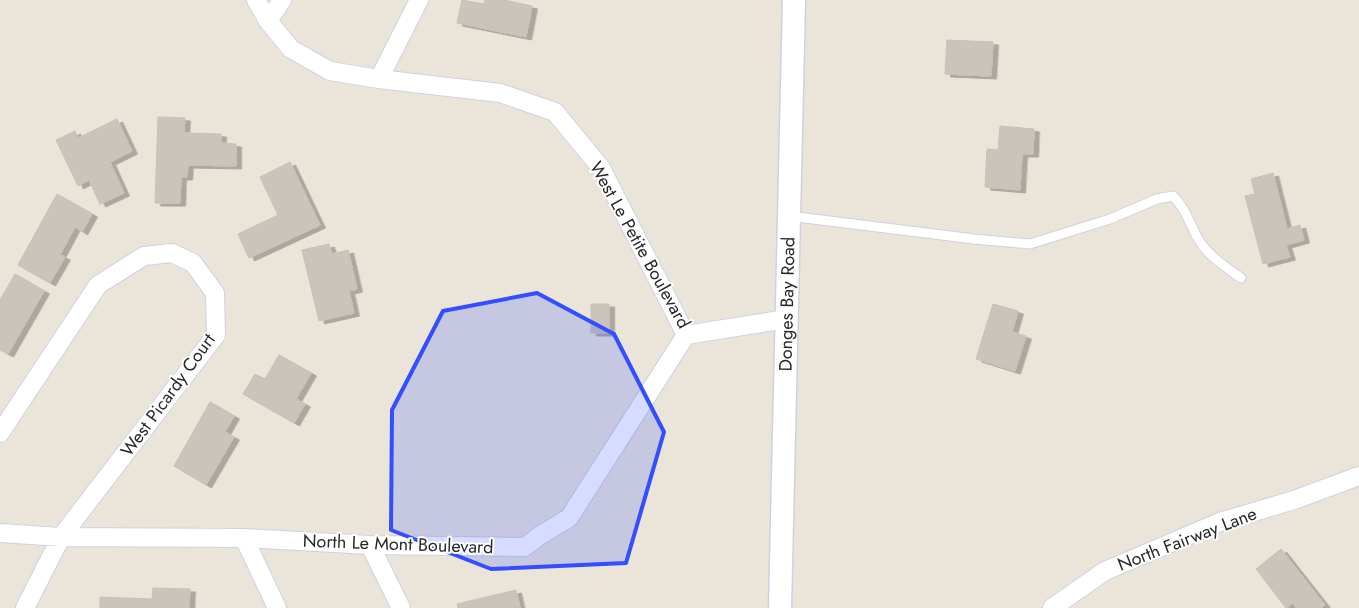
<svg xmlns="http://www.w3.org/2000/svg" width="1359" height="608" font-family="Jost,sans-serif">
  <defs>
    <filter id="shadow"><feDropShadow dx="5.5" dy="3" stdDeviation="0" flood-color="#0004"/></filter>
  </defs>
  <rect width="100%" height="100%" fill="#ebe5d9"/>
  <path fill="#cac4bc" stroke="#c7c1b3" filter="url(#shadow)" d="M462 0 484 4 485 0H504L532 6 526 37 457 23Z
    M947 40 993 42 991 76 945 74Z
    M158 117 185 118 184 133 221 134V143L236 144V166L188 165 187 177H181L180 203H155Z
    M117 119 132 151 110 162 124 193 100 204 89 180 78 186 56 140 75 131 78 138Z
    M1000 126 1034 129 1033 154H1022L1020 190 985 187 987 149 998 150Z
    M290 162 320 225 249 258 238 234 278 215 260 177Z
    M1273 173 1287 229 1300 225 1304 240 1286 245 1290 257 1263 264 1245 196 1255 194 1251 179Z
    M57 194 92 214 82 232 75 227 60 255 65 257 50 283 18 265Z
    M329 244 332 254 348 250 357 289 349 291 354 313 319 321 302 250Z
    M15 274 44 291 8 354 0 350V300Z
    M591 304H609V333H591Z
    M993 304 1018 311 1012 332 1026 336 1015 371 976 359Z
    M279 355 311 373 296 399 305 404 294 423 243 394 255 374 265 379Z
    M210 402 234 416 225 432 234 437 206 485 174 466Z
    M1281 549 1325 605 1321 608H1296L1293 603 1286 608 1256 569Z
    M153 588 190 589 189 608H100V597L152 599Z
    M516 590 520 608H458L457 604Z"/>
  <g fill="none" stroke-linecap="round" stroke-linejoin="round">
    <g stroke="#cfd1e2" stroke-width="11">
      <path id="service" d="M789 216 974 239 1030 244 1110 219 1157 199 1173 196C1186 209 1189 222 1197 237 1207 255 1224 266 1241 278"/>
    </g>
    <g stroke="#cfd1e2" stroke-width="20">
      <path id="minor" d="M256 0 268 21 291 49 330 71 379 79 500 93 555 112 601 168 686 335 786 319
        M268 21 282 0
        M379 79 419 0
        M0 433 98 285 144 256 172 253 193 263 215 293 216 335 61 537 25 608
        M0 533 61 537 244 538 370 545 525 547 539 536 569 518 686 335
        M244 538 277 608
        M370 545 401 608
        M1052 608 1105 571 1220 522 1294 500 1359 476"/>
    </g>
    <g stroke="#cfd1e2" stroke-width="25">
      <g id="tertiary">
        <path id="s1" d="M780 608 794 0"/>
      </g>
    </g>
    <use href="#service" stroke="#fff" stroke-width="9"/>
    <use href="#minor" stroke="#fff" stroke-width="18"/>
    <use href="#tertiary" stroke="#fff" stroke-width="22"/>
  </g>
  <path fill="#334eff" fill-opacity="0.2" stroke="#334eff" stroke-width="4" stroke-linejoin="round" d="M537 293 614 334 664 432 626 563 491 569 391 530 392 410 443 311Z"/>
  <g text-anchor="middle" stroke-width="4" stroke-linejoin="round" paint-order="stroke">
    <g font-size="18" fill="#282828" stroke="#fff">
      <text transform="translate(640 245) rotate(61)" y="6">West Le Petite Boulevard</text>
      <text dy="6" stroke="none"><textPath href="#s1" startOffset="304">Donges Bay Road</textPath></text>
      <text transform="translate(168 395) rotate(-54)" y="6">West Picardy Court</text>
      <text transform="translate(1187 539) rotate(-21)" y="6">North Fairway Lane</text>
      <text transform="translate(398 544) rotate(2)" y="6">North Le Mont Boulevard</text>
    </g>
  </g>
</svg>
